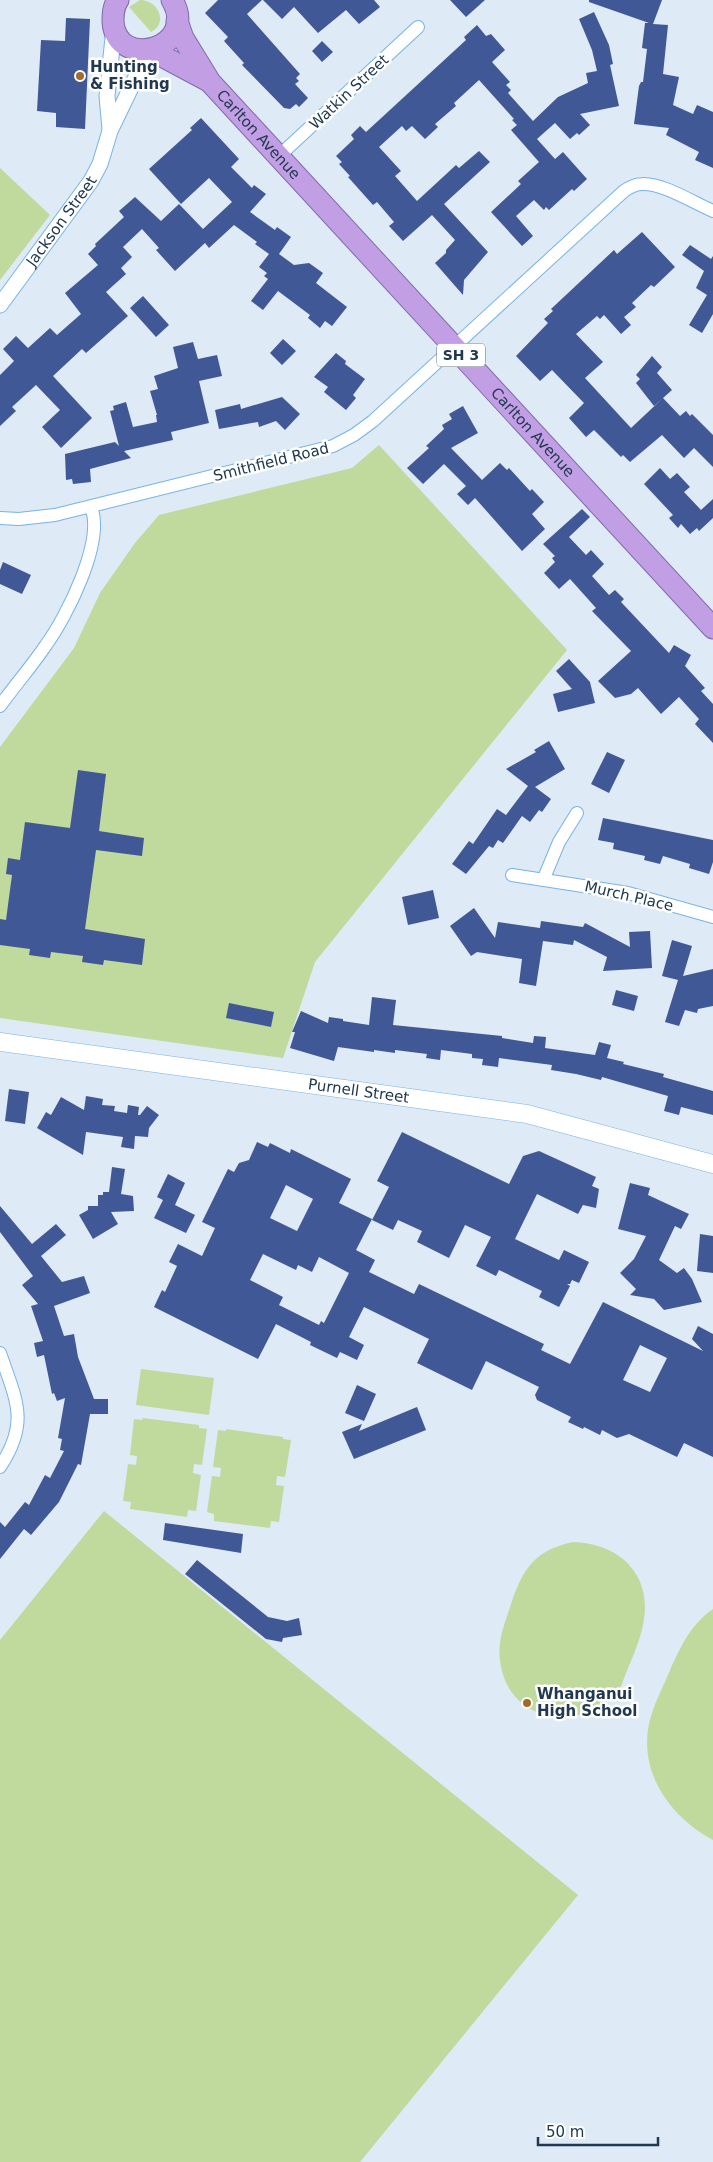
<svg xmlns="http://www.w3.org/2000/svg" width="713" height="2162" font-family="'DejaVu Sans',sans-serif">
  <rect width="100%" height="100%" fill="#deeaf6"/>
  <path fill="#c0d99d" d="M140 0C158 0 169 23 151 32L129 7Z
    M0 168 50 215 0 280Z
    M379 445 567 650 315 962 283 1058 0 1018V747L74 648 100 593 135 543 159 515 352 468Z
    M141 1369 214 1378 209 1415 136 1405Z
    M143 1418 199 1425V1428L207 1429 202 1465 194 1464 193 1473 201 1475 196 1511 188 1510 187 1517 130 1509 131 1502 123 1501 128 1464 136 1465 137 1456 130 1455 134 1419 142 1420Z
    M226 1429 283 1437V1439L291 1440 285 1477 277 1476 276 1485 284 1486 279 1522 271 1521 270 1528 214 1521V1514L207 1512 212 1476 220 1477 221 1468 213 1467 218 1430 226 1431Z
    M104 1511 578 1895 360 2162H0V1640Z
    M573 1542C617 1543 651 1572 644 1619 641 1642 628 1666 620 1689 583 1735 507 1724 500 1660 497 1640 506 1621 512 1601 524 1567 536 1550 573 1542Z
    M713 1609V1840C668 1816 634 1767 652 1713 656 1700 663 1687 668 1675 679 1649 690 1625 713 1609Z"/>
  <path fill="#405895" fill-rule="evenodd" d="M218 0H262L247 14 300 74 296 78 299 81 295 84 308 98 299 107 296 104 290 109 284 108 242 65 244 63 224 41 228 37 205 13Z
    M263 0H374L380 7 359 24 346 10 318 33 294 7 282 19Z
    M450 0H485L466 17Z
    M589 0H662L653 24 668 25 663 74 679 77 673 105 693 114 697 105 713 112V168L695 160 699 152 666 135 669 128 634 124 639 86 641 82H643L647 49 642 48 645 23H649L589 2Z
    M594 12 609 45 613 64 610 65 619 106 580 114 590 125 579 135 577 133 570 139 555 123 537 139 555 159 563 152 587 179 574 191 572 189 549 210 546 207 544 210 534 200 516 216 533 236 522 246 491 212 521 184 518 181 539 162 511 130 517 125 512 120 514 119 479 80 454 103 456 106 435 124 438 127 425 139 412 126 406 131 402 126 379 147 401 171 395 176 417 201 456 165 459 168 479 151 490 162 444 204 488 252 464 280 463 295 435 263 446 253V250L455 240 432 215 403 241 389 226 394 222 377 202 373 205 348 177 350 176 339 164 342 162 336 156 354 139 351 135 360 126 366 132 466 40 464 37 477 25 486 36 491 34 505 50 492 62 510 82 506 85 511 90 508 93 533 121 558 97 588 83 586 73 597 71 592 50 579 19Z
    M66 18 90 19 85 129 56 127V113L37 111 41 40 65 41Z
    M322 41 333 52 322 62 312 51Z
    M201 118 239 159 231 167 252 188 254 185 266 194 250 212 275 230 277 227 291 237 279 254 294 265 309 263 323 273 316 283 347 307 332 326 325 321 320 328 308 318 310 315 278 291 263 310 251 301 268 279 264 276 267 273 259 267 269 254 255 244 257 242 234 225 209 248 205 243 175 271 156 250 159 248 142 229 123 247 132 257 121 268 126 274 106 292 128 316 86 353 82 349 53 376 92 418 61 448 42 427 60 410 36 385 12 407 16 411 0 426V375L14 361 3 349 16 336 28 348 50 328 57 335 81 314 65 293 98 265 88 254 96 246 95 244 124 217 119 211 135 197 161 221 179 204 203 229 232 202 209 178 181 204 149 169 192 130 190 128Z
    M642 232 675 267 654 287 651 285 632 303 636 307 624 317 631 325 621 334 604 315 600 319 597 316 576 334 603 362 585 378 631 428 663 398 680 416 686 411 690 416 692 414 713 435V467L694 448 684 458 662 435 630 462 623 455 621 457 594 430 586 437 569 418 584 403 552 370 540 381 516 356 548 323 544 319 553 311 551 309 614 250 617 254Z
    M690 245 711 259 713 256V314L702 333 689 325 707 295 696 288 704 271 682 255Z
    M143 296 169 325 156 337 130 308Z
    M283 339 296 351 282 365 270 353Z
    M193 342 198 359 217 355 222 376 199 381 209 423 171 432 173 440 124 451 131 458 90 469 91 482 73 484 72 479 66 480 65 454 115 442 119 446 110 411 114 410 113 406 126 402 133 427 157 422 156 415H157L150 391 158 389 154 376 178 368 173 347Z
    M336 353 346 361 345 364 365 379 353 395 356 398 346 410 324 392 328 387 314 377Z
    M652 356 662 367 657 373 672 390 654 406 636 383 640 379 636 375Z
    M282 397 300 414 285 430 276 421 259 427 258 422 219 429 215 410 240 404 241 409Z
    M463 406 478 433 451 448 482 480 500 463 507 470 509 468 530 491 532 489 544 502 532 514 545 529 522 551 475 498 468 505 457 494 466 486 444 464 423 484 407 468 429 448 426 446 444 429 442 425 452 419 449 414Z
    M660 468 670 479 677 473 690 487 684 492 701 510 713 499V518L699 531 697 528 690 534 681 524 678 528 669 518 673 515 644 484Z
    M582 509 590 517 569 537 586 555 591 550 604 564 592 576 609 595 615 590 624 599 621 602 669 653 674 645 691 655 685 666 705 688 701 691 713 704V743L695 724 699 719 679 697 661 714 638 688 631 694 615 698 598 681 631 651 592 611 596 608 570 579 559 589 544 573 555 562 552 558 555 556 543 544Z
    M3 562 31 575 22 594 0 584V570Z
    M569 659 590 682 595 703 558 712 553 694 572 689 556 671Z
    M549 741 565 769 535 787 551 799 542 812 539 810 530 822 522 816 503 843 498 840 493 848 489 846 466 874 452 864 469 841 473 844 497 809 506 815 528 786 506 769 536 752 534 750Z
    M607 752 625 760 609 793 591 784Z
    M78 770 106 774 99 831 144 838 142 856 96 850 85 929 145 939 142 965 104 960 103 965 82 962 83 956 51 952 50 958 29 955 30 949 0 945V919L6 920 12 875 6 874 8 858 20 860 25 822 70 828Z
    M603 818 713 840V862L709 874 689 868 690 864 663 856 660 864 644 860 645 856 613 849 614 843 598 840Z
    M433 890 439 918 408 925 402 897Z
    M474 908 495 938 498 922 540 928 541 921 583 927 585 923 630 947 629 932 650 931 652 968 603 971 607 957 574 940 573 945 543 941 536 986 519 983 522 959 477 952 471 956 450 926Z
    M672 940 692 946 683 976 713 969V1006L698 1009 697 1013 685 1010 679 1026 665 1022 678 980 662 976Z
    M616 990 638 996 634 1011 612 1005Z
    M372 997 396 1000 393 1025 502 1036V1038L533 1043 534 1036 546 1037 545 1048 595 1055 599 1042 611 1045 607 1058 624 1062 623 1064 664 1074 663 1077 713 1091V1115L681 1107 679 1115 664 1111 668 1096 602 1077 601 1080 576 1074 551 1070 552 1065 499 1058 498 1067 482 1065 483 1059 472 1058V1054L441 1050 440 1060 426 1058 427 1054 395 1050V1053L374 1050V1052L338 1047 334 1061 290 1048 295 1032H292L301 1011 328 1023 329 1017 343 1019V1021L369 1025Z
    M229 1003 274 1012 271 1027 226 1018Z
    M9 1089 29 1092 25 1124 5 1121Z
    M86 1096 103 1099 102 1105 115 1106 114 1111 127 1113 128 1105 139 1107 138 1115H140L147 1106 159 1115 149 1128 148 1137 135 1136 134 1149 121 1147 123 1137 86 1132 83 1155 37 1128 46 1112 51 1115 61 1097 84 1110Z
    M402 1132 509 1184 523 1156 539 1151 596 1177 592 1186 599 1189 596 1208 583 1205 578 1214 537 1194 515 1239 559 1260 564 1250 589 1262 579 1283 572 1280 570 1284H567L570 1286 559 1307 539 1297 542 1291 499 1270 496 1276 476 1266 491 1237 465 1225 449 1258 417 1242 422 1231 398 1220 393 1230 372 1220 389 1187 377 1181Z
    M257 1142 268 1147 270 1143 290 1153 291 1149 351 1179 339 1203 372 1219 356 1250 375 1260 369 1272 414 1294 419 1284 544 1344 541 1350 570 1364 603 1302 703 1351 692 1339 698 1326 713 1334V1457L684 1443 677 1457 629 1434 617 1438 602 1430 600 1435 584 1427 583 1429 568 1422 571 1417 537 1400 535 1395 539 1387 486 1361 472 1390 417 1363 429 1339 364 1307 349 1337 364 1345 357 1360 340 1352 337 1358 310 1345 311 1342 276 1324 258 1359 154 1307 162 1290 165 1292 177 1266 169 1262 178 1244 202 1256 215 1228 202 1222 228 1169 234 1172 239 1163 249 1160ZM286 1185 313 1199 297 1231 270 1218ZM263 1254 296 1270 298 1265 312 1272 319 1257 349 1273 324 1323 321 1321 319 1325 279 1305 283 1297 250 1280ZM640 1345 667 1358 650 1392 623 1380Z
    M112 1167 125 1169 121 1194 133 1196 134 1211 111 1212 118 1224 93 1239 79 1215 88 1210V1206H98V1195H103V1192H109Z
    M168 1174 185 1183 175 1205 195 1215 186 1233 154 1218 163 1200 157 1197Z
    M630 1183 650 1188 648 1195 689 1214 681 1229 675 1226 659 1260 677 1273 684 1268 692 1279 702 1302 664 1310 654 1299 630 1295 636 1289 620 1273 634 1259 646 1236 618 1229Z
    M0 1206 32 1244 56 1224 66 1235 41 1256 62 1282 84 1276 90 1293 54 1306 64 1336 74 1334 78 1357 94 1399H108V1414H90L81 1465 78 1464 59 1502 31 1535 24 1529 0 1559V1522L5 1527 25 1502 29 1505 45 1475 50 1478 64 1451 60 1450 62 1439 58 1438 65 1398 57 1401 54 1393 52 1394 44 1355 37 1357 34 1343 43 1341 31 1306 38 1304 22 1285 33 1276 0 1232Z
    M700 1234 713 1236V1273L697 1271Z
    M357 1385 376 1394 364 1421 345 1413Z
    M417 1407 426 1430 354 1459 342 1432 362 1424 359 1431Z
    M165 1523 243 1534 241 1553 163 1540Z
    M197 1560 268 1617 287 1621 299 1618 302 1635 283 1638 282 1642 266 1639 185 1574Z"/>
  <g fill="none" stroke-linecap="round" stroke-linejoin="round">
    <g stroke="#76b3e9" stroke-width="14">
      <path id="minor" d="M279 156 418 27
        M0 518 19 519 55 515 333 446 354 435 373 421 624 191C630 187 635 184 642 184 663 183 694 203 713 211
        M0 706C15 685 32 666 46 645 67 616 105 541 91 507
        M512 875 628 893 713 917
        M544 878 559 842 577 813
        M0 1353C16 1400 30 1422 0 1467"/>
    </g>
    <g stroke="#76b3e9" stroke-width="17">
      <g id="tertiary">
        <path d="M110 129 107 96 114 28"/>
        <path id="s1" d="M0 305 91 181 100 164 110 131 149 50"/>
      </g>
    </g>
    <g stroke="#76b3e9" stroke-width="19">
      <g id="secondary">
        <path id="s2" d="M0 1042 527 1114 713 1164"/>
      </g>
    </g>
    <g stroke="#7f6bac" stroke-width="23">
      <g id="trunk">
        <path d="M118 0C113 7 113 14 113 22 117 72 200 48 172 0"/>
        <path id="s3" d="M177 21 183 38 210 82 713 628"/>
        <path d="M154 49 162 56 207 80"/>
      </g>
    </g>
    <use href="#minor" stroke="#fff" stroke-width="12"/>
    <use href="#tertiary" stroke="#fff" stroke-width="15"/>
    <use href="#secondary" stroke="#fff" stroke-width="18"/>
    <use href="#trunk" stroke="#c29ee4" stroke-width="21"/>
  </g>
  <g fill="#a36a28" stroke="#fff" stroke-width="2">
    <circle cx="80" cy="76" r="5"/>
    <circle cx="527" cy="1703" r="5"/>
  </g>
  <g text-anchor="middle" stroke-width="5" stroke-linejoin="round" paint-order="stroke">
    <rect fill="#fff" stroke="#637484" stroke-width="1" x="437" y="343.5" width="48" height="23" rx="4"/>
    <g font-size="14" font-weight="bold" fill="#203950">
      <text x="461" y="360">SH 3</text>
    </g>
    <g font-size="15" font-weight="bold" fill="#203950" stroke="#fff" text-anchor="start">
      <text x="90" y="72">Hunting<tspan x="90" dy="17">&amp; Fishing</tspan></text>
      <text x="537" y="1699">Whanganui<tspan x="537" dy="17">High School</tspan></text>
    </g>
    <g font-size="15" fill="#203950" stroke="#fff">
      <text transform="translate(349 92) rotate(-43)" y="5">Watkin Street</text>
      <text dy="5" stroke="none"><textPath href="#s3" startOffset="141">Carlton Avenue</textPath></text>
      <text dy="5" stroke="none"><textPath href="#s1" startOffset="104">Jackson Street</textPath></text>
      <text dy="5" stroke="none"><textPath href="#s3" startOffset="546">Carlton Avenue</textPath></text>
      <text transform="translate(271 462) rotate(-14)" y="5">Smithfield Road</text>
      <text transform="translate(629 896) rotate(13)" y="5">Murch Place</text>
      <text dy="5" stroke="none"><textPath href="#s2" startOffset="362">Purnell Street</textPath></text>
    </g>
  </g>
  <path d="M538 2137v8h120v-8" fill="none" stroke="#203950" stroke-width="2.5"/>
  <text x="546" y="2137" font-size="15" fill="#203950" stroke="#ffffff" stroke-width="4" paint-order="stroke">50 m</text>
</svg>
